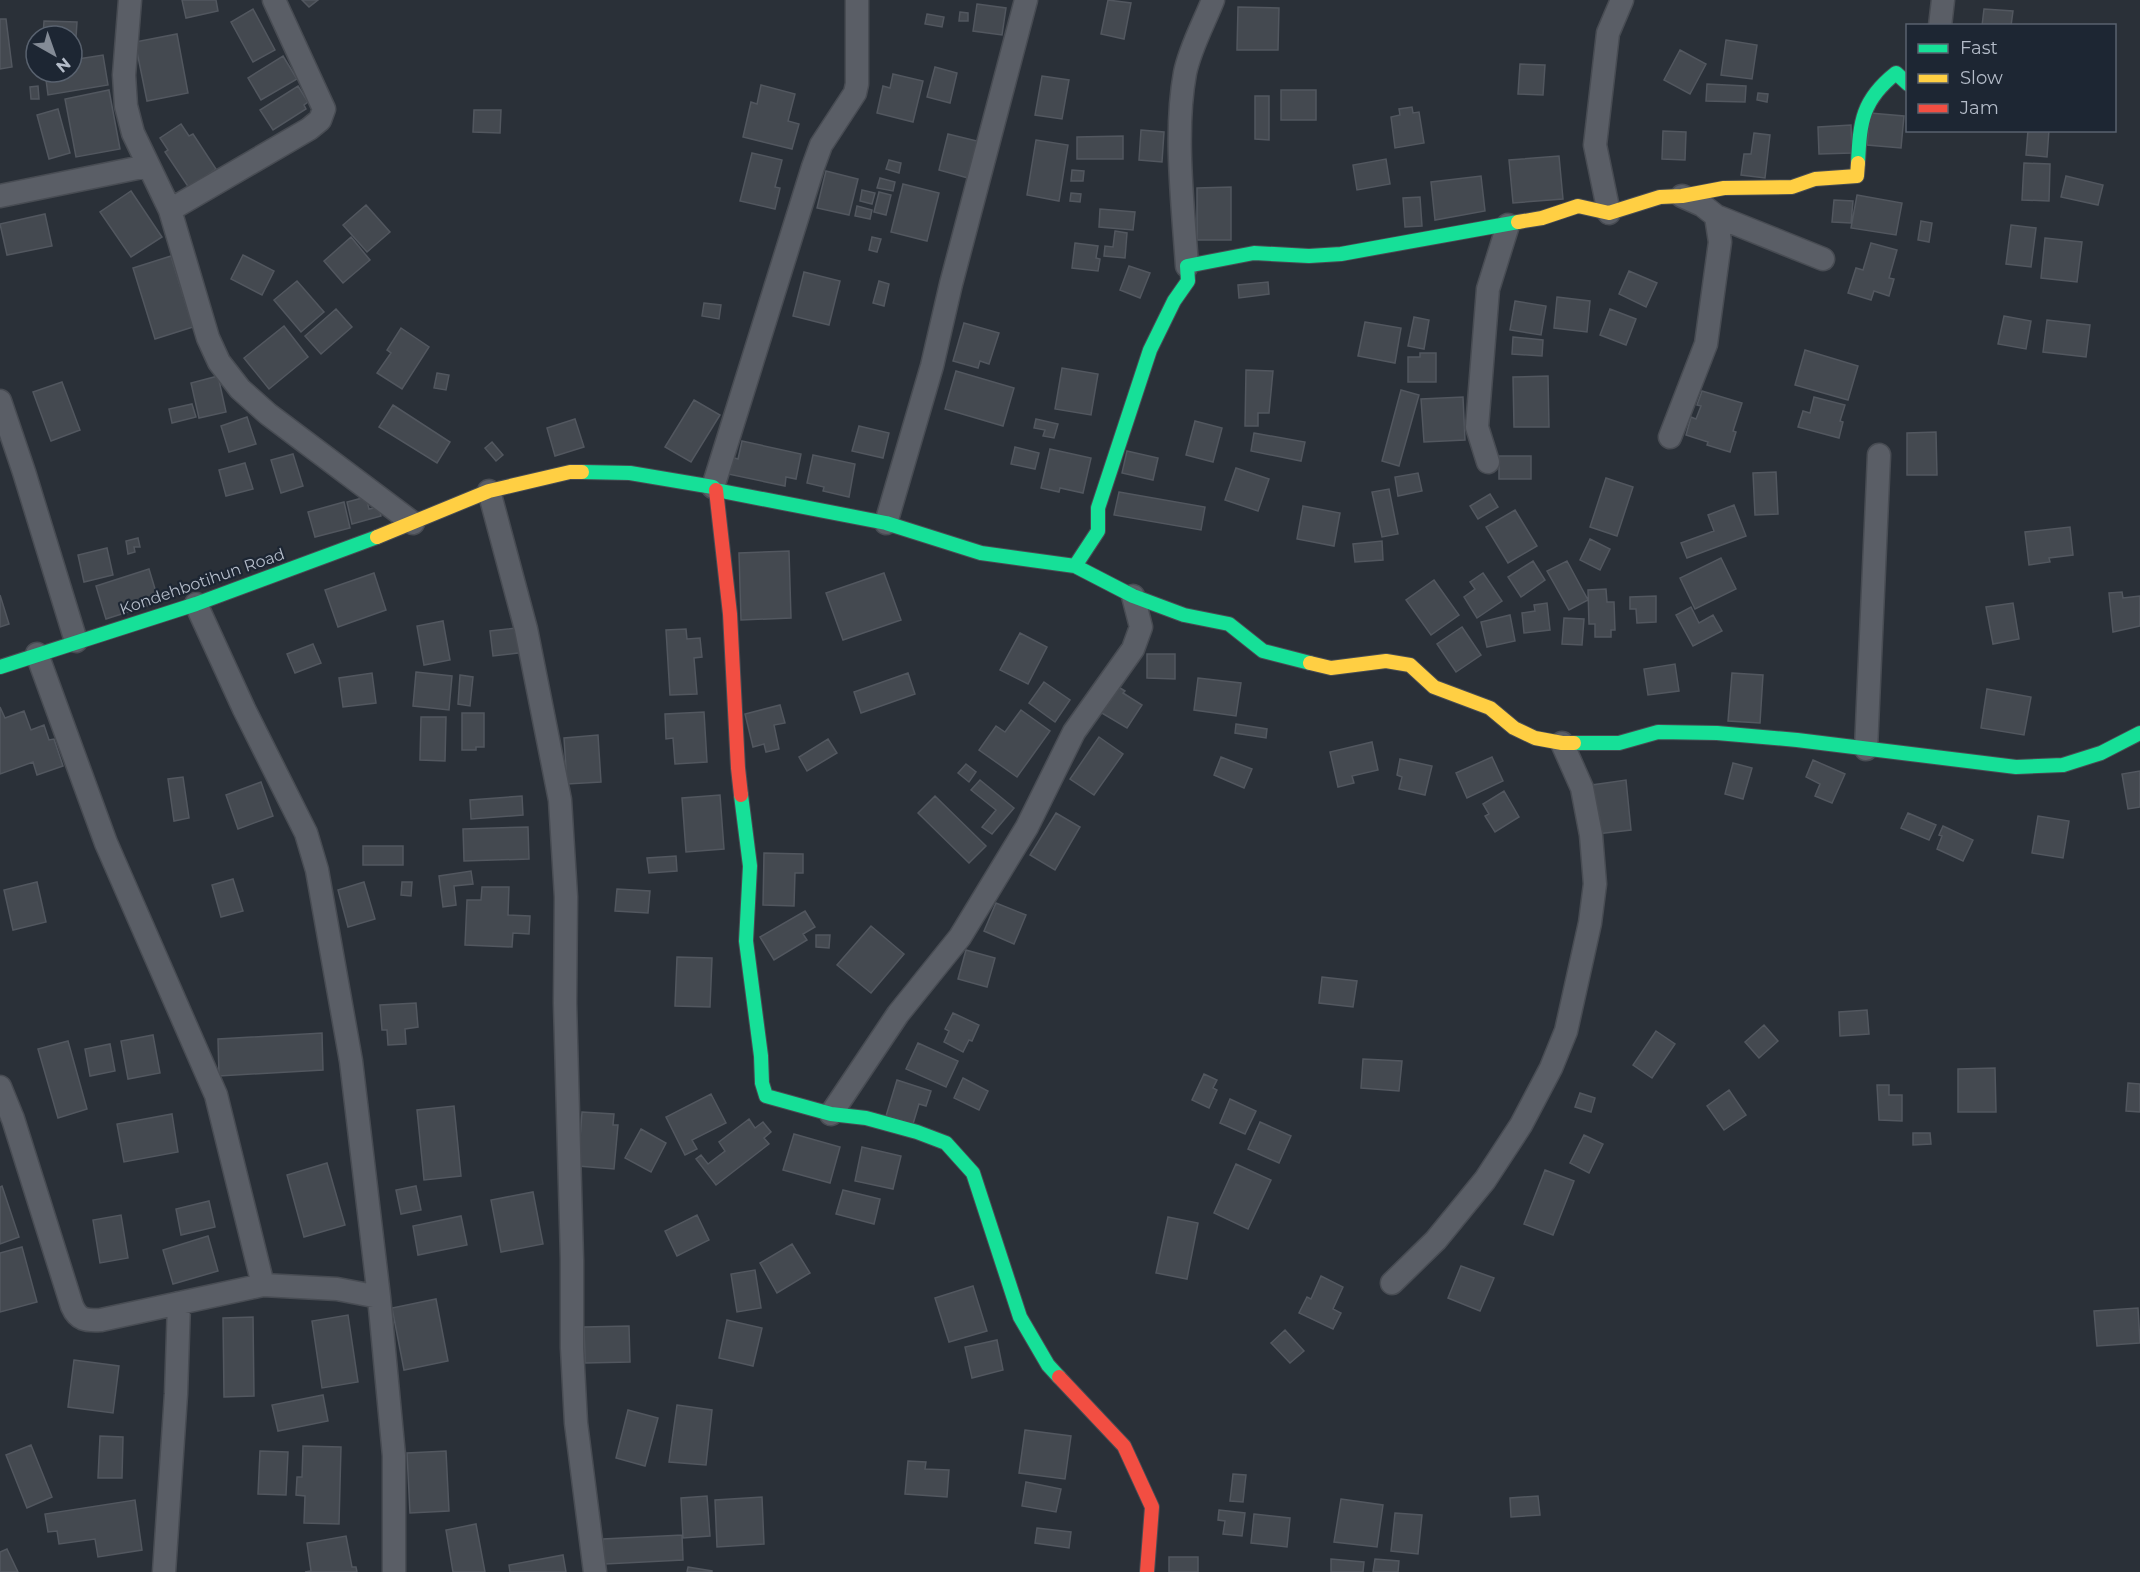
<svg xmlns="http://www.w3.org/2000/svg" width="2140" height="1572" font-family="Montserrat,sans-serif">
  <rect width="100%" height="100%" fill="#2a3038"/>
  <path fill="#444950" stroke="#52575f" stroke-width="1.5" d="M182 0H216L218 11 186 18Z
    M302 0H318L309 7Z
    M1108 0 1131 3 1124 39 1101 34Z
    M977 4 1006 8 1002 35 973 31Z
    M1238 7 1279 8 1278 50H1237Z
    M253 9 275 50 253 62 231 22Z
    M1984 9 2013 11 2011 26H1982Z
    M960 12 968 13V21H959Z
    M927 14 944 17 942 27 925 24Z
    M0 19H6L12 67 0 69Z
    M44 21 77 22 75 53H72V36H43Z
    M177 34 188 93 147 101 135 42Z
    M1726 40 1757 45 1752 79 1721 75Z
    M1680 50 1706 64 1690 94 1664 80Z
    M103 55 108 85 48 95 45 72H72V60Z
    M283 56 297 79 261 100 248 78Z
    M1520 64 1545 65 1543 95 1518 94Z
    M935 67 957 73 950 103 927 97Z
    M893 74 923 81 913 122 877 113 883 86 890 88Z
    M1042 76 1069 80 1062 119 1035 115Z
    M1707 84 1746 86 1745 102 1706 101Z
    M761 85 795 94 788 121 799 124 792 149 743 137 751 102 757 104Z
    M38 86 39 99H31L30 87Z
    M298 86 308 102 304 105 306 109 273 130 260 110Z
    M109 90 120 149 76 157 65 99Z
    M1281 90H1316V120H1281Z
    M1758 93 1768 94 1767 102 1757 100Z
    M1255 96H1269V140L1255 139Z
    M1412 107 1413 113 1419 112 1424 143 1395 148 1391 117 1400 115 1399 109Z
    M58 109 70 153 49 159 37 115Z
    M474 110H501L500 133 473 132Z
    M1870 113 1904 116 1901 148 1867 145Z
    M181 124 189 136 193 134 216 169 189 188 165 152 168 150 160 138Z
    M1851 125 1852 153 1819 154 1818 127Z
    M1141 130 1164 132 1162 162 1139 160Z
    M2028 130H2049L2047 157 2026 155Z
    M1663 131 1686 132 1685 160 1662 159Z
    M1754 133 1770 135 1765 178 1741 175 1744 154H1751Z
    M948 134 977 141 968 178 939 170Z
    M1123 136V159H1077V137Z
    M1036 140 1068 145 1059 201 1027 195Z
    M752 153 782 160 775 187 780 188 775 209 740 201Z
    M1559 156 1563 199 1513 203 1509 160Z
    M1386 159 1390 184 1357 190 1353 165Z
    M889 160 901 163 899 173 886 169Z
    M2024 163 2050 164 2049 201 2022 200Z
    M1072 170 1084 171 1083 181H1071Z
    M826 171 858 179 849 215 817 208Z
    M1481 176 1485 211 1435 220 1431 182Z
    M2066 176 2103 185 2098 205 2061 197Z
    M880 178 895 182 893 191 877 188Z
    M903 184 939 193 927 241 891 232Z
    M1231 187V240H1197V188Z
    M862 190 875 193 872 204 860 201Z
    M131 191 162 237 131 257 100 212Z
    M879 192 891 195 886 215 874 212Z
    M1071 193 1081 194 1080 202 1070 201Z
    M1857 195 1902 203 1896 235 1851 228Z
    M1420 197 1422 226 1405 227 1403 198Z
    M1834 200 1853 201 1851 223 1832 222Z
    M366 205 390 232 367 252 343 225Z
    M857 206 872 210 870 219 855 216Z
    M1100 209 1135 212 1133 230 1099 227Z
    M45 214 52 246 7 255 0 224Z
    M1921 221 1932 223 1929 242 1918 240Z
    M2011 225 2036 228 2031 267 2006 264Z
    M1115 231 1127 233 1125 258 1104 256 1105 246 1113 247Z
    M351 237 370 260 343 283 324 261Z
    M872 237 881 239 877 252 869 250Z
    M2045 238 2082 242 2077 282 2041 278Z
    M1075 243 1098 246 1096 258 1100 259 1098 271 1072 268Z
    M1871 243 1897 250 1889 278 1894 279 1889 296 1874 291 1871 300 1848 293 1856 268 1863 270Z
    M243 255 274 271 262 295 231 279Z
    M171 256 193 327 155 339 133 268Z
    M1129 266 1150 273 1140 298 1120 290Z
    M1629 271 1657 283 1646 307 1619 294Z
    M804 272 840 281 829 325 793 316Z
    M297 281 324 312 301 332 274 300Z
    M879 281 889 284 884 306 873 303Z
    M1268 282 1269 294 1239 298 1238 285Z
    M1557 297 1590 301 1587 332 1554 328Z
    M1515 301 1546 306 1541 335 1510 330Z
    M704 303 721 305 719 319 702 316Z
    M336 309 352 327 321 354 305 336Z
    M1610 309 1636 319 1626 345 1600 335Z
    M2004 316 2031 321 2026 349 1998 344Z
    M1414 317 1429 320 1424 349 1408 346Z
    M2047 320 2090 325 2086 357 2043 352Z
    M1365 322 1401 328 1395 363 1358 356Z
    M964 323 999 333 989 364 980 361 978 368 953 361Z
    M284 326 308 357 269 389 244 358Z
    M401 328 429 347 402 389 377 373 391 353 387 350Z
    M1513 337 1543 340 1542 356 1512 354Z
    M1805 350 1858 366 1848 400 1795 385Z
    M1420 353H1436V382H1408V357H1420Z
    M1062 368 1098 374 1091 415 1055 409Z
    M1246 370 1273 371 1269 413H1258V426H1245Z
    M956 371 1014 388 1003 426 945 409Z
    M437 373 449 375 446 390 434 388Z
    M218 376 226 412 199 418 191 383Z
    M1548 376 1549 427H1514L1513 377Z
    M62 382 80 430 51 441 33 392Z
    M1401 390 1419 395 1399 466 1382 461Z
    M1702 391 1742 403 1733 431 1736 432 1730 452 1707 445 1708 442 1686 435 1691 417 1696 419 1701 406 1697 405Z
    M1463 397 1465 440 1424 442 1421 399Z
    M1814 397 1845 405 1840 421 1843 422 1839 438 1798 427 1803 411 1810 413Z
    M694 400 720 415 691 462 665 447Z
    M192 404 196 417 172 423 169 409Z
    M393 405 450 442 437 463 379 427Z
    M247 417 256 444 229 452 221 426Z
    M575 419 584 447 555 456 547 428Z
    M1036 419 1058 424 1054 438 1043 436 1045 430 1034 428Z
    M1195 421 1222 428 1213 462 1186 455Z
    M859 426 889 433 883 458 852 451Z
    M1936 432 1937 475H1907V433Z
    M1254 433 1305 442 1301 461 1251 451Z
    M742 441 801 454 796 479 786 477 785 486 728 474 731 457 738 459Z
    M492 442 503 455 496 461 485 448Z
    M1015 447 1039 453 1035 469 1011 464Z
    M1050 449 1091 458 1083 493 1060 488 1059 492 1041 488Z
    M1127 451 1158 458 1153 480 1122 473Z
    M293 454 303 486 281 493 271 460Z
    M813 455 855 464 849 497 823 491 824 487 807 483Z
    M1499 456H1531V479H1499Z
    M245 463 253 489 226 496 219 470Z
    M1236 468 1269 479 1258 511 1225 500Z
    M1776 472 1778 514 1755 515 1753 473Z
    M1418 473 1422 491 1398 496 1395 477Z
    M1606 478 1633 487 1617 536 1590 527Z
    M1389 489 1398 534 1382 537 1372 492Z
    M1119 492 1205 507 1201 530 1114 515Z
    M1490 494 1498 507 1478 519 1470 506Z
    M366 497 369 509 379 507 381 516 352 524 347 502Z
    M344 502 350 528 315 537 308 512Z
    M1734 505 1746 536 1687 558 1681 543 1714 531 1708 515Z
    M1303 506 1340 513 1334 546 1297 539Z
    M1515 510 1537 546 1508 563 1486 527Z
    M2070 527 2073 555 2049 558 2050 562 2029 565 2025 532Z
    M138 538 140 547H134L135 552 128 554 126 541Z
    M1590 539 1610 549 1600 570 1580 560Z
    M1382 541 1383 560 1355 562 1353 544Z
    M107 548 113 575 84 582 78 555Z
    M789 551 791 618 741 620 739 553Z
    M1721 558 1736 589 1695 609 1680 578Z
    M1533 561 1545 580 1521 597 1508 577Z
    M1567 561 1588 600 1569 610 1547 571Z
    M149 569 159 602 106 619 96 586Z
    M374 573 386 610 338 627 325 590Z
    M884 573 901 620 843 640 826 593Z
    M1483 573 1502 601 1477 618 1464 597 1475 589 1470 582Z
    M1434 580 1459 615 1431 635 1406 600Z
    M1606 589 1607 602H1614L1615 630H1611V637H1595V624H1589L1588 590Z
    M2122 592 2123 598 2140 596V626L2113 632 2109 593Z
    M0 595 9 624 0 627Z
    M1656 596V622L1637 623 1636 609H1630V597Z
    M1547 603 1550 630 1524 633 1522 613 1535 611 1534 605Z
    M2013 603 2019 639 1993 644 1986 607Z
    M1691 607 1699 623 1713 615 1722 631 1693 646 1676 615Z
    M1510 615 1515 641 1487 647 1481 622Z
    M1564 618 1584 619 1582 645 1562 644Z
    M443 621 450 660 424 665 417 626Z
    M524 627 526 652 493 656 490 631Z
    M1462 627 1481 655 1456 672 1437 644Z
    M686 629 687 639 700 638 702 657 694 658 697 694 670 695 666 630Z
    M1020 633 1047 647 1028 684 1000 670Z
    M313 644 321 663 295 673 287 654Z
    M1147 654H1175V679L1147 678Z
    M1675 664 1679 691 1648 695 1644 669Z
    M416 672 452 676 449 710 413 706Z
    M372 673 376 703 343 707 339 678Z
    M908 673 915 694 861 713 854 692Z
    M1732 673 1763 675 1760 723 1728 721Z
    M460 675 473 677 470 706 458 704Z
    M1198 678 1241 683 1236 716 1194 710Z
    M1044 682 1070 700 1055 722 1029 703Z
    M1112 683 1125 691 1123 693 1142 705 1127 728 1095 709Z
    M1987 689 2031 697 2024 735 1981 728Z
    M780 705 785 723 774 725 779 749 766 752 764 744 753 747 745 714Z
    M0 707 5 718 24 711 31 730 44 725 49 740 54 739 63 766 37 775 33 762 0 774Z
    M1021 710 1050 731 1017 777 979 750 996 726 1005 732Z
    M704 712 707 762 675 764 673 738 666 739 665 714Z
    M462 713H484V747H476V750H462Z
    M421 717H446L445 761 420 760Z
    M1236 724 1267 729 1266 738 1235 733Z
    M598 735 601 782 567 784 564 738Z
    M1099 737 1123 754 1094 795 1070 779Z
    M828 739 837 753 807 771 799 757Z
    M1372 742 1378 770 1352 776 1354 783 1338 787 1330 752Z
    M1221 757 1252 769 1244 788 1214 775Z
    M1492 757 1503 781 1467 798 1456 773Z
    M1400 759 1432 766 1425 795 1399 789 1402 777 1397 775Z
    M1813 760 1845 774 1832 803 1815 796 1820 784 1806 777Z
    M1733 763 1752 768 1743 799 1725 794Z
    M966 764 976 772 969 782 958 773Z
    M2140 771V807L2128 809 2122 774Z
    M183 777 189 818 174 821 168 779Z
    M980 780 1014 808 992 834 982 827 996 810 971 790Z
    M1626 780 1631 830 1597 834 1592 785Z
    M261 782 273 816 238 829 226 795Z
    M1504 791 1519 817 1495 832 1485 816 1489 814 1483 804Z
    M720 795 724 849 686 852 682 798Z
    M522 796 523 815 471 819 470 800Z
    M935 796 986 846 969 863 918 813Z
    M1056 813 1080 827 1055 870 1030 855Z
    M1908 813 1936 825 1929 840 1901 828Z
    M2038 816 2069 821 2063 858 2032 853Z
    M1943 826 1973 840 1963 861 1937 849 1942 836 1939 835Z
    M528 827 529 859 464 861 463 829Z
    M363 846H403V865H363Z
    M764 853 803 854V873H795L794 906 763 905Z
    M676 856 677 871 649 873 647 858Z
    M471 871 473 884 454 886 456 905 443 907 439 876Z
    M233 879 243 911 221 917 212 885Z
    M37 882 46 922 13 930 4 890Z
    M364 882 375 919 348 927 338 890Z
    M402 882H412L411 896 401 895Z
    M482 887H509L508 915 530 916 529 934 513 933 512 947 465 945 467 900H481Z
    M617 889 650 891 648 913 615 911Z
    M996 903 1026 915 1014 944 984 931Z
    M805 911 815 927 803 934 807 940 774 960 760 937Z
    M871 926 904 954 871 993 837 965Z
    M816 935H830L829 948 816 947Z
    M966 950 995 958 987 987 958 979Z
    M677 957 712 958 710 1007 675 1006Z
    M1322 977 1357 981 1353 1007 1319 1003Z
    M416 1003 418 1027 405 1029 406 1044 388 1045 387 1030H382L380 1005Z
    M1867 1010 1869 1034 1840 1036 1839 1012Z
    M953 1013 979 1025 972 1041 969 1040 963 1052 944 1042 949 1031 945 1029Z
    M1764 1025 1778 1041 1759 1058 1745 1042Z
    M1656 1031 1675 1044 1652 1078 1633 1065Z
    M322 1033 323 1070 219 1076 218 1039Z
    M153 1035 160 1073 128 1079 121 1041Z
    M68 1041 87 1109 58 1118 38 1049Z
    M918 1043 958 1061 946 1087 906 1069Z
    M110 1044 115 1071 90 1076 85 1049Z
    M1363 1059 1402 1061 1399 1091 1361 1088Z
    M1995 1068 1996 1112H1958V1069Z
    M1204 1074 1217 1080 1213 1088 1217 1090 1209 1108 1192 1100Z
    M963 1078 988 1091 979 1110 954 1098Z
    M897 1080 931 1091 926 1106 919 1104 913 1124 886 1116Z
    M2128 1083 2140 1084V1112L2126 1111Z
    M1877 1085H1889V1095H1902V1121L1879 1120Z
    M1729 1090 1746 1115 1724 1130 1707 1106Z
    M1580 1093 1595 1098 1591 1112 1575 1107Z
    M711 1094 726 1123 692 1140 697 1149 685 1155 666 1117Z
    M1230 1099 1256 1111 1245 1134 1220 1123Z
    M454 1106 461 1176 424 1180 417 1110Z
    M582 1112 614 1114 613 1125H618L614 1169 578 1166Z
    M172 1114 178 1152 124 1162 117 1124Z
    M749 1119 755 1128 763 1122 771 1132 764 1138 769 1144 716 1185 696 1159 701 1155 708 1164 725 1151 719 1142Z
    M1260 1122 1291 1136 1279 1163 1248 1149Z
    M641 1129 666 1143 651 1172 625 1158Z
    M1913 1133H1930L1931 1144 1913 1145Z
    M794 1134 840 1147 830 1183 783 1170Z
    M1584 1135 1603 1144 1589 1173 1570 1163Z
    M862 1147 901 1156 893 1189 855 1181Z
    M327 1163 345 1225 304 1237 287 1175Z
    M1236 1164 1271 1180 1248 1229 1214 1213Z
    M1545 1170 1574 1181 1553 1235 1524 1224Z
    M2 1186 19 1237 0 1244V1187Z
    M416 1186 421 1210 401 1214 396 1190Z
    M843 1190 880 1199 874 1224 836 1214Z
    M533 1192 543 1244 501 1252 491 1200Z
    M209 1201 215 1227 181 1235 176 1209Z
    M121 1215 128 1258 100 1263 93 1220Z
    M697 1215 709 1240 677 1256 665 1231Z
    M461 1216 467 1245 418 1255 413 1226Z
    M1168 1217 1198 1223 1187 1279 1156 1273Z
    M208 1236 218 1271 173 1284 163 1250Z
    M792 1244 810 1273 777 1293 760 1263Z
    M22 1247 37 1302 0 1312V1253Z
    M1461 1266 1494 1278 1480 1311 1448 1298Z
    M755 1270 761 1308 737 1312 731 1274Z
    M1321 1276 1343 1287 1333 1309 1341 1313 1333 1329 1299 1313 1307 1297 1311 1299Z
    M973 1286 987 1331 949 1342 935 1298Z
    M436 1299 448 1361 404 1370 392 1308Z
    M2138 1308 2140 1343 2097 1346 2094 1311Z
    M348 1315 358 1382 322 1388 312 1321Z
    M253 1317 254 1396 224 1397 223 1318Z
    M727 1320 762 1328 753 1366 719 1358Z
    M629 1326 630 1362 585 1363 584 1327Z
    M1285 1330 1304 1351 1290 1363 1271 1343Z
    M997 1340 1003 1370 972 1378 965 1347Z
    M74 1360 119 1366 113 1413 68 1407Z
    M323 1395 328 1421 278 1431 272 1405Z
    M677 1405 712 1410 706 1465 669 1462Z
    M628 1410 658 1418 645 1466 616 1458Z
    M1025 1430 1071 1436 1065 1479 1019 1473Z
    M100 1436 123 1437 122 1478H98Z
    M31 1445 52 1497 27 1508 6 1455Z
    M303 1446 341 1447 339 1524 304 1523 305 1496 296 1495 297 1477H302Z
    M260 1451 288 1452 286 1495 258 1494Z
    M446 1451 449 1511 410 1513 407 1453Z
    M908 1461 926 1462 925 1469 949 1470 947 1497 905 1494Z
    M1233 1474 1246 1475 1243 1502 1230 1501Z
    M1026 1482 1061 1489 1056 1512 1022 1506Z
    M707 1496 710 1536 683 1538 681 1498Z
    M1538 1496 1540 1515 1511 1517 1510 1498Z
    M762 1497 764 1544 717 1547 715 1500Z
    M1341 1499 1383 1505 1377 1547 1334 1542Z
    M135 1500 142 1550 98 1557 95 1539 59 1544 57 1531 48 1532 45 1514Z
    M1219 1510 1245 1513 1242 1536 1223 1534 1225 1521 1218 1520Z
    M1395 1513 1422 1515 1418 1554 1391 1551Z
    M1254 1514 1290 1518 1287 1547 1251 1543Z
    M476 1524 485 1572H453L446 1530Z
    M1037 1528 1071 1532 1069 1548 1035 1543Z
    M682 1535 683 1560 605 1564 603 1539Z
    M346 1536 352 1567H356L357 1572H305L311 1571 307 1543Z
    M7 1549 18 1572H0V1552Z
    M563 1555 566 1572H510L509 1565Z
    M1169 1557H1198V1572H1169Z
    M1331 1559 1364 1562 1363 1572H1331Z
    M1375 1559 1399 1561 1398 1572H1373Z
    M688 1567 712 1571V1572H687Z"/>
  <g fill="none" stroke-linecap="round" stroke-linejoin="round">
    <g stroke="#484c53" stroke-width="25">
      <path id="street" d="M130 0 124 75 126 106 133 133 170 210 208 338 219 362 240 389 268 414 413 523
        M1940 26 1943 0
        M0 196 147 166
        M170 210 309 129 320 120 324 109 274 0
        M1609 213 1595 145 1608 33 1622 0
        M1716 216 1823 259
        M1187 266C1183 206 1174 132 1185 73 1190 48 1204 23 1213 0
        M0 401 24 472 76 641
        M1670 437 1706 344 1720 242 1716 216 1702 205 1682 196
        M1488 462 1477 427 1488 289 1508 225
        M713 487 813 167 821 145 855 93 857 84V0
        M489 491 526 629 560 800 566 897 565 1003 572 1260V1348L576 1423 595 1572
        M886 523 932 366 951 284 1026 0
        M196 604 244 709 306 833 317 870 351 1061 379 1297 394 1456V1572
        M37 654 106 843 216 1095 263 1285
        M1866 749 1879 455
        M0 1087 13 1119 72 1306C78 1320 86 1321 101 1320L263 1285 337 1289 379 1297
        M831 1114 898 1014 960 937 1027 827 1074 732 1133 649 1141 627 1133 596
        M1392 1283 1436 1240 1485 1180 1521 1125 1551 1068 1566 1031 1590 923 1595 884 1591 835 1582 788 1562 743
        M164 1572 176 1394 179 1303"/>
    </g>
    <g stroke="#484c53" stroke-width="16">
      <path id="fast" d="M1858 163C1860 121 1862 100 1896 73L1908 84
        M582 472 630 473 713 487 716 490 886 523 981 553 1075 566 1133 596 1184 615 1229 624 1263 651 1310 663
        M1075 566 1098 531V508L1150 350 1174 301 1188 281 1187 266 1254 253 1309 256 1341 254 1518 222
        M0 667 196 604 377 537
        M1574 743H1619L1658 732 1717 733 1797 740 2016 767 2063 765 2101 753 2140 733
        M741 795 750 866 746 941 761 1056 762 1083 766 1096 831 1114 866 1118 917 1132 946 1143 973 1173 1020 1317 1048 1365 1059 1377"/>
    </g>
    <g stroke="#484c53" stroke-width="16">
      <path id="slow" d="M1518 222 1542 218 1578 206 1609 213 1660 197 1682 196 1724 188 1792 187 1815 179 1857 176 1858 163
        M377 537 489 491 570 472H582
        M1310 663 1331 668 1386 661 1410 665 1434 687 1490 708 1514 728 1535 738 1562 743H1574"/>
    </g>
    <g stroke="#484c53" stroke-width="16">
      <path id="jam" d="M716 490 730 614 738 768 741 795
        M1059 1377 1124 1446 1152 1507 1147 1572"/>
    </g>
    <use href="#street" stroke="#5a5e66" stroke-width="22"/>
    <use href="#fast" stroke="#16e098" stroke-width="14"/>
    <use href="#slow" stroke="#ffcf43" stroke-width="14"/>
    <use href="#jam" stroke="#f24e42" stroke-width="14"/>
  </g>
  <g text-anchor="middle" stroke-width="4.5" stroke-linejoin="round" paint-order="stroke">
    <g font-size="16" fill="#b4bcc9" stroke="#1d2633">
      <text transform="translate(202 581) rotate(-19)" y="6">Kondehbotihun Road</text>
    </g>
  </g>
  <rect x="1906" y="24" width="210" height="108" fill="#1d2633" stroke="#59626f" stroke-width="1.5"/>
  <rect x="1918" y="44" width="30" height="9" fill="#16e098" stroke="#59626f" stroke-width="1.5"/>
  <text x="1960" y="54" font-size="18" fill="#b4bcc9">Fast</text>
  <rect x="1918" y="74" width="30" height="9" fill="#ffcf43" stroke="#59626f" stroke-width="1.5"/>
  <text x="1960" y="84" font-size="18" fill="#b4bcc9">Slow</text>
  <rect x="1918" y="104" width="30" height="9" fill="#f24e42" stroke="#59626f" stroke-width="1.5"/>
  <text x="1960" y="114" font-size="18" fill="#b4bcc9">Jam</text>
  <g transform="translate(54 54) rotate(140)"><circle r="28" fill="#1d2633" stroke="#59626f" stroke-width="1.5"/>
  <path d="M0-4.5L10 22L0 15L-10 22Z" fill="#848b96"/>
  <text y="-9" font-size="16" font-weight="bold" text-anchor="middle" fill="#b4bcc9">N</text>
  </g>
</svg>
